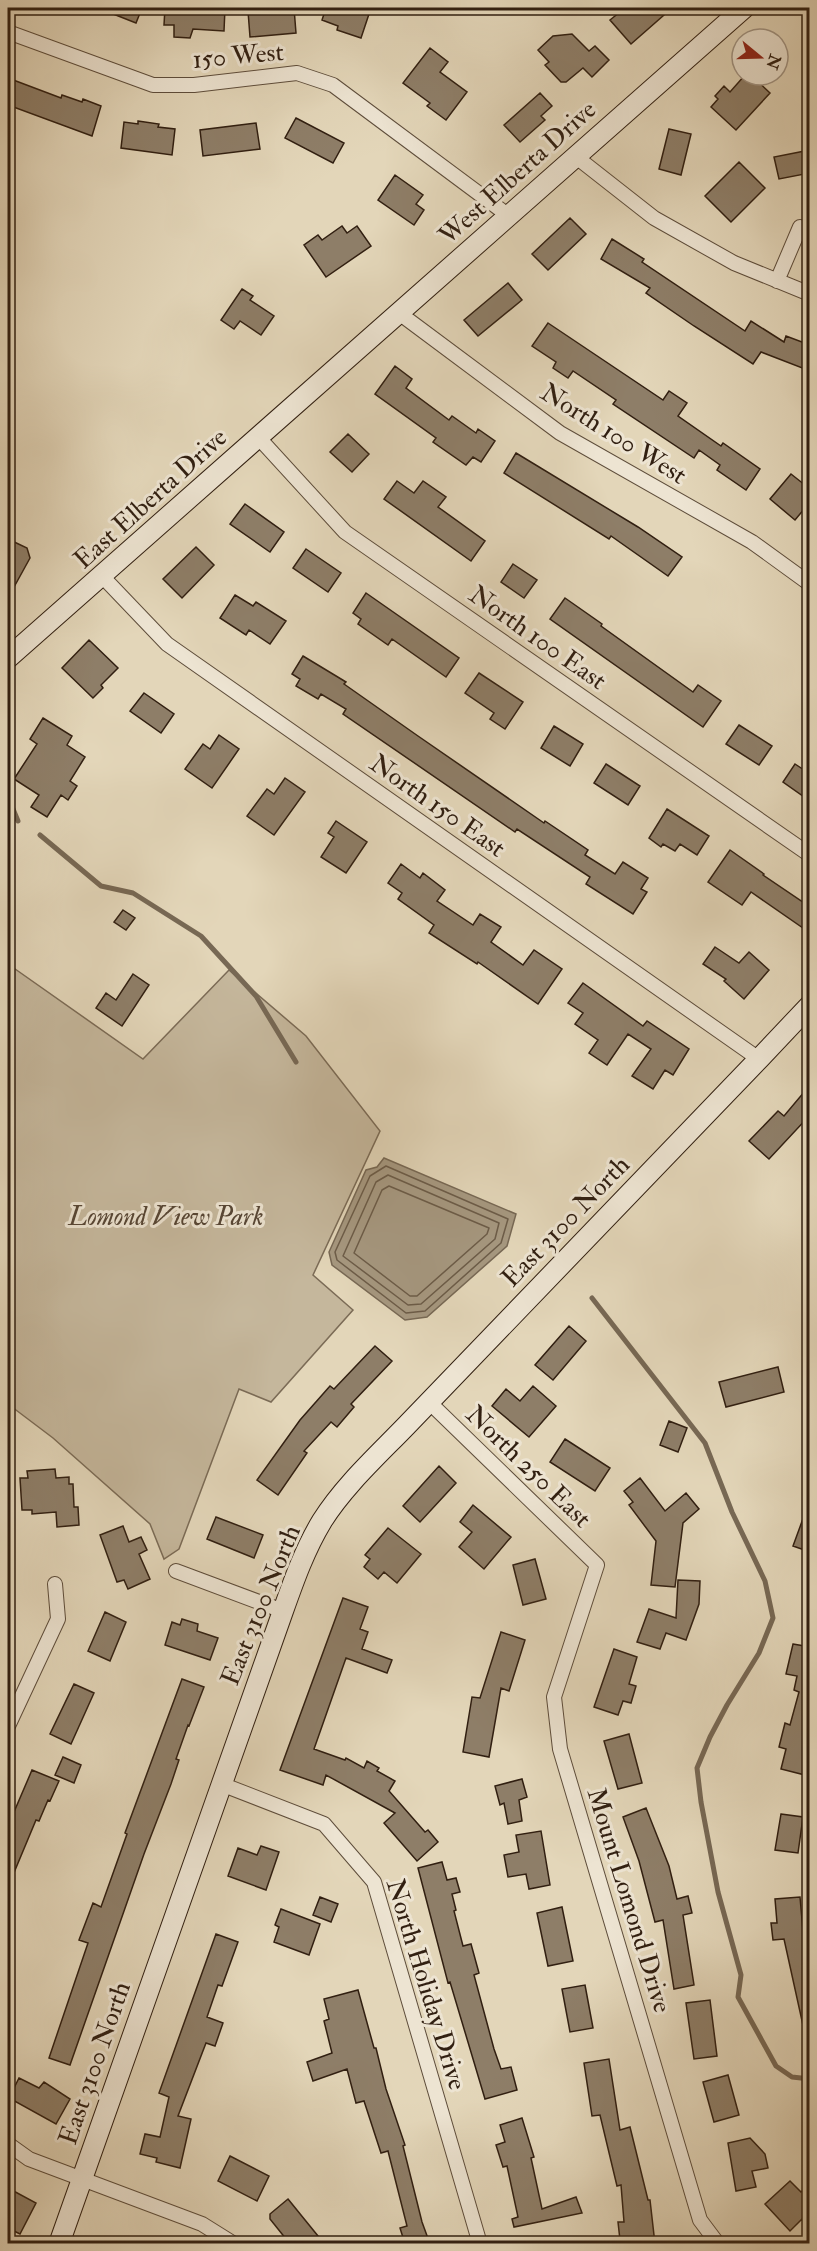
<svg xmlns="http://www.w3.org/2000/svg" width="817" height="2251" font-family="'IM FELL Double Pica',serif">
  <rect width="100%" height="100%" fill="#e3d6b9"/>
  <filter id="stains"><feTurbulence type="fractalNoise" baseFrequency=".00333" numOctaves="4"/><feColorMatrix values="0 0 0 0 .2 0 0 0 0 .09 0 0 0 0 .02 0 0 0 .5 -.17"/></filter>
  <radialGradient id="worn" r=".72"><stop offset=".6" stop-color="#630" stop-opacity="0"/><stop offset="1" stop-color="#630" stop-opacity=".3"/></radialGradient>
  <path fill="#c5b79c" stroke="#7b6b56" stroke-width="1.5" d="M8 964 143 1059 229 970 306 1036 380 1131 313 1275 353 1310 271 1402 239 1389 179 1549 164 1559 150 1524 53 1438 8 1404Z"/>
  <path fill="#a69880" stroke="#776854" stroke-width="1.5" d="M384 1158 516 1214 507 1246 427 1317 405 1320 332 1265 329 1252 366 1170 377 1167Z"/>
  <g fill="none" stroke-linecap="round" stroke-linejoin="round">
    <path stroke="#6c5c48" stroke-width="1.5" d="M386 1166 508 1219 501 1243 425 1311 406 1313 337 1260 335 1252 370 1176Z
      M388 1175 499 1223 495 1239 421 1304 408 1305 343 1256 376 1182Z
      M389 1186 489 1228 487 1234 417 1296H410L354 1253 382 1190Z"/>
    <path stroke="#776854" stroke-width="5" d="M8 797 18 821
      M40 835 101 886 133 893 201 936 256 996 296 1062
      M592 1298 705 1443 732 1512 765 1581 773 1618 759 1653 727 1705 710 1737 697 1768 701 1802 718 1892 741 1975 738 1997 776 2066 792 2077 810 2079"/>
  </g>
  <path fill="#8e7e68" stroke="#311f11" stroke-width="1.5" d="M98 8H142L136 23Z
    M165 8H225L224 31 193 29 190 38 174 37V25H164Z
    M294 8 296 33 250 37 248 11Z
    M326 8H371L361 38 337 30 338 26 322 20Z
    M625 8H672L631 44 610 20Z
    M572 34 589 51 595 46 609 60 592 77 583 68 566 82H561L545 65 549 62 538 50 553 36Z
    M430 48 448 62 440 72 467 92 446 120 427 106 430 103 403 83Z
    M745 75H751L770 93 736 130 711 107 718 99 715 96 724 86 730 92Z
    M8 78 61 98 62 95 82 102 83 99 101 106 92 136 8 105Z
    M540 93 552 106 541 116 545 120 520 142 504 125Z
    M296 118 344 143 333 163 285 138Z
    M138 121 159 124 158 127 175 129 172 155 121 148 124 122 138 124Z
    M256 123 260 149 203 156 200 130Z
    M669 129 691 134 681 175 659 169Z
    M810 150V173L779 179 774 157Z
    M739 162 765 188 731 222 705 196Z
    M395 175 423 195 416 204 424 210 414 225 378 200Z
    M570 218 586 234 548 270 532 254Z
    M342 226 347 233 357 226 371 246 326 277 304 245 318 235 322 240Z
    M612 239 644 259 642 262 745 331 751 321 784 342 786 336 810 345V371L761 352 753 364 694 326 646 293 650 288 601 259Z
    M508 283 522 300 478 336 464 320Z
    M242 289 253 296 250 300 274 316 261 335 240 321 234 329 221 320Z
    M548 323 663 400 669 391 687 403 678 416 721 446 723 443 760 469 746 490 717 470 720 465 699 450 694 458 613 404 616 400 573 371 568 378 553 368 556 362 532 346Z
    M395 366 412 379 406 388 449 420 452 416 476 433 478 429 495 441 481 462 473 457 466 465 433 442 436 438 375 394Z
    M348 434 369 454 352 472 330 452Z
    M516 453 638 527 682 557 668 576 611 536 609 539 504 473Z
    M791 474 810 489V502L795 520 770 499Z
    M397 481 414 493 423 481 446 497 438 507 485 541 471 561 384 499Z
    M245 504 284 532 270 552 230 524Z
    M8 539 27 548 30 558 8 598Z
    M196 547 214 565 182 598 163 579Z
    M306 549 341 573 328 592 293 568Z
    M513 564 537 580 524 598 501 582Z
    M366 593 459 658 446 677 392 639 388 645 358 624 361 619 353 613Z
    M235 595 253 606 256 602 286 621 270 644 249 630 246 635 220 618Z
    M565 598 602 624 601 626 693 692 698 685 721 701 703 727 550 619Z
    M89 640 118 668 101 685 103 688 93 698 62 668Z
    M303 656 346 682 344 684 418 736 544 823 545 821 588 850 585 855 615 874 623 862 648 878 641 889 647 892 633 914 586 884 590 877 517 829 515 832 343 714 346 709 321 694 318 699 296 686 300 679 292 674Z
    M479 673 523 702 505 729 490 719 494 713 465 693Z
    M144 693 174 714 161 733 130 711Z
    M43 718 72 736 67 745 85 757 70 781 77 786 68 800 61 795 47 817 31 807 39 795 14 779 37 744 30 739Z
    M739 725 772 746 759 765 726 744Z
    M554 726 583 744 570 766 541 748Z
    M219 735 239 749 212 788 185 769 203 744 210 749Z
    M606 764 640 786 628 805 594 783Z
    M795 764 810 774V801L783 782Z
    M285 778 305 792 274 835 247 816 267 789 274 794Z
    M667 809 709 836 697 855 680 844 675 851 663 844 661 847 649 838Z
    M336 821 367 842 346 873 321 857 334 837 328 833Z
    M730 850 764 874 763 875 810 907V918L803 928 751 892 742 905 708 882Z
    M401 864 420 878 423 873 445 890 437 901 473 925 480 914 501 927 491 942 523 965 534 950 562 969 538 1004 478 962 477 964 429 933 434 925 398 899 402 893 388 883Z
    M123 910 135 918 126 930 114 922Z
    M715 947 739 963 749 952 769 970 744 999 724 981 726 979 703 964Z
    M133 974 149 985 122 1026 96 1008 106 993 116 1000Z
    M583 983 643 1026 647 1021 689 1049 673 1075 665 1070 653 1089 632 1076 651 1049 628 1034 607 1065 589 1053 598 1040 575 1024 583 1013 568 1003Z
    M810 1085V1115L769 1159 749 1141 778 1111 784 1116Z
    M569 1326 586 1341 553 1380 535 1365Z
    M375 1346 392 1361 351 1404 354 1407 337 1427 331 1422 304 1451 307 1453 278 1495 257 1480 300 1420 330 1386 334 1389Z
    M778 1367 784 1392 726 1407 719 1382Z
    M533 1386 556 1406 529 1437 492 1406 506 1389 520 1401Z
    M669 1421 687 1428 678 1452 660 1445Z
    M565 1439 610 1468 595 1491 550 1462Z
    M439 1466 456 1483 420 1522 403 1506Z
    M55 1469 56 1478 69 1477V1484H73L74 1507H78L79 1525 57 1527 56 1512 32 1514V1510H22L20 1478H28L27 1471Z
    M640 1478 665 1511 686 1493 699 1509 683 1523 675 1587 651 1585 656 1541 629 1505 633 1502 624 1491Z
    M473 1505 511 1537 484 1569 459 1547 472 1532 460 1522Z
    M808 1505 810 1506V1552L793 1546Z
    M216 1517 263 1535 254 1558 207 1539Z
    M123 1526 129 1542 141 1537 147 1550 139 1554 150 1579 128 1589 124 1580 117 1582 100 1535Z
    M388 1528 421 1554 397 1583 384 1572 378 1579 364 1567 370 1559 365 1555Z
    M535 1559 546 1599 523 1605 513 1565Z
    M678 1580 700 1581 699 1604 686 1640 666 1633 660 1649 637 1642 649 1609 676 1618Z
    M343 1598 368 1607 360 1629 368 1632 362 1649 392 1660 387 1673 346 1658 314 1749 345 1760 346 1758 364 1768 367 1761 379 1768 377 1771 395 1781 389 1791 425 1832 428 1830 438 1842 417 1861 384 1823 395 1813 326 1775 323 1785 280 1770Z
    M105 1612 126 1622 110 1661 88 1651Z
    M182 1619 198 1624 197 1631 218 1638 210 1660 165 1645 172 1622 180 1625Z
    M501 1632 525 1640 509 1691 501 1688 489 1757 463 1752 472 1697 480 1698Z
    M793 1644 810 1647V1760L805 1775 781 1769 786 1749 779 1747 785 1723 790 1725 799 1692 794 1690 797 1676 786 1674Z
    M614 1649 637 1657 629 1684 636 1686 631 1703 623 1701 618 1715 594 1707Z
    M182 1679 204 1687 189 1726 188 1725 176 1759 179 1760 171 1784 144 1854 70 2065 49 2058 88 1943 79 1940 93 1903 101 1907 127 1834 125 1833Z
    M74 1684 94 1693 71 1744 50 1734Z
    M629 1734 642 1783 618 1789 604 1741Z
    M63 1757 81 1765 74 1783 55 1775Z
    M32 1770 59 1781 50 1801 48 1800 39 1821 36 1820 8 1887V1826Z
    M522 1779 527 1797 519 1800 522 1821 508 1824 504 1803 500 1805 495 1786Z
    M646 1808 669 1866 677 1899 688 1896 692 1913 683 1915 694 1985 674 1989 663 1920 655 1922 639 1861 623 1817Z
    M781 1814 803 1817 798 1853 775 1850Z
    M541 1831 550 1885 529 1889 526 1874 508 1877 504 1855 519 1852 516 1835Z
    M261 1846 279 1852 266 1890 228 1876 238 1848 257 1855Z
    M442 1862 447 1880 456 1878 460 1892 452 1894 456 1910 454 1911 463 1946 471 1944 479 1973 474 1975 494 2049 501 2069 511 2067 517 2090 485 2099 450 1982 448 1983 418 1868Z
    M320 1897 338 1904 331 1922 313 1915Z
    M800 1897 805 1954 810 1953V2029L804 2030 784 1939 773 1940 771 1923H777L775 1899Z
    M562 1907 573 1961 548 1966 537 1913Z
    M281 1909 320 1924 309 1955 274 1942 279 1927 275 1925Z
    M216 1934 238 1942 222 1986 218 1985 207 2017 223 2023 215 2046 206 2043 178 2116 191 2119 180 2168 156 2162 157 2158 140 2154 145 2134 160 2137 169 2097 159 2093Z
    M585 1985 593 2028 570 2032 562 1989Z
    M358 1990 374 2048H376L386 2089 405 2145 403 2146 422 2222 430 2244H405L400 2228 407 2226 388 2151 381 2153 364 2101 356 2103 347 2069 313 2081 307 2062 332 2053 324 2021 329 2019 324 1999Z
    M710 2000 717 2056 694 2059 686 2003Z
    M609 2059 620 2130 630 2127 648 2200H650L655 2244H626V2240H620L618 2222H624L621 2185 617 2186 600 2115 592 2116 584 2063Z
    M728 2075 739 2115 714 2122 703 2082Z
    M19 2078 39 2088 44 2082 70 2099 56 2124 9 2098Z
    M522 2118 534 2157 531 2158 542 2209 576 2197 582 2213 514 2227 512 2219 518 2217 507 2166 503 2167 496 2145 505 2142 500 2125Z
    M750 2138 765 2154 768 2168 752 2171 756 2187 736 2191 728 2143Z
    M230 2156 269 2176 257 2201 218 2181Z
    M790 2181 801 2192 810 2184V2227L802 2219 790 2231 765 2204Z
    M8 2188 36 2203 20 2234 8 2228Z
    M288 2199 318 2236 310 2244H290L270 2219V2214Z"/>
  <g fill="none" stroke-linecap="round" stroke-linejoin="round">
    <g stroke="#5e4d3b" stroke-width="16">
      <path id="street" d="M8 32 153 85H194L297 73 333 85 509 216
        M575 156 654 218 734 263 810 294
        M777 281 800 227
        M399 313 560 433 752 542 810 584
        M258 437 345 532 810 855
        M102 576 167 644 759 1059
        M429 1402 597 1565 554 1697 560 1749 700 2220 718 2244
        M176 1571 283 1611
        M8 1726 58 1619 55 1584
        M221 1784 324 1824 374 1882 480 2244
        M8 2144 29 2159 202 2224 234 2244"/>
    </g>
    <g stroke="#311f11" stroke-width="22">
      <path id="secondary" d="M8 658 744 8
        M59 2244 283 1611C294 1580 305 1549 322 1521 344 1486 377 1456 406 1426L759 1059 810 1005"/>
    </g>
    <use href="#street" stroke="#ede4d2" stroke-width="14"/>
    <use href="#secondary" stroke="#ede4d2" stroke-width="20"/>
  </g>
  <g text-anchor="middle" stroke-width="6" stroke-linejoin="round" paint-order="stroke">
    <g font-size="26" fill="#311f11" stroke="#ede4d2">
      <text transform="translate(238 55) rotate(-5)" y="9">150 West</text>
      <text transform="translate(517 172) rotate(-42)" y="9">West Elberta Drive</text>
      <text transform="translate(614 433) rotate(32)" y="9">North 100 West</text>
      <text transform="translate(150 498) rotate(-42)" y="9">East Elberta Drive</text>
      <text transform="translate(538 637) rotate(35)" y="9">North 100 East</text>
      <text transform="translate(438 805) rotate(35)" y="9">North 150 East</text>
      <text transform="translate(565 1221) rotate(-46)" y="9">East 3100 North</text>
      <text transform="translate(529 1466) rotate(44)" y="9">North 250 East</text>
      <text transform="translate(260 1605) rotate(-68)" y="9">East 3100 North</text>
      <text transform="translate(630 1900) rotate(73)" y="9">Mount Lomond Drive</text>
      <text transform="translate(427 1984) rotate(73)" y="9">North Holiday Drive</text>
      <text transform="translate(94 2063) rotate(-71)" y="9">East 3100 North</text>
    </g>
    <g font-size="26" font-style="italic" fill="#564534" stroke="#ede4d2">
      <text x="166" y="1225">Lomond View Park</text>
    </g>
  </g>
  <rect width="817" height="2251" fill="none" stroke="#e3d6b9" stroke-width="30"/>
  <rect x="9" y="9" width="799" height="2233" fill="none" stroke="#311f11" stroke-width="3"/>
  <rect x="15" y="15" width="787" height="2221" fill="none" stroke="#311f11" stroke-width="1.5"/>
  <g transform="translate(760 57) rotate(109)"><circle r="28" fill="#ede4d2" stroke="#a29585" stroke-width="1.5"/>
  <path d="M0-4.5L10 22L0 15L-10 22Z" fill="#8f2418"/>
  <text y="-9" font-size="16" font-weight="bold" text-anchor="middle" fill="#311f11">N</text>
  </g>
  <rect width="100%" height="100%" filter="url(#stains)"/>
  <rect width="100%" height="100%" fill="url(#worn)"/>
</svg>
